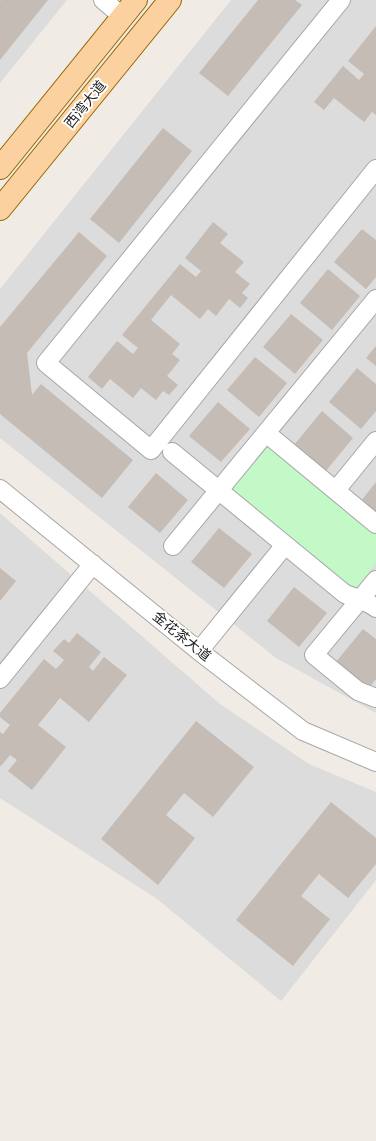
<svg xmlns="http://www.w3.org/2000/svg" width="376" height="1141" font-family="'IBM Plex Sans','Noto Sans SC',sans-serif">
  <rect width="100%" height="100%" fill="#f0ece5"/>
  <path fill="#dddcdc" d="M0 0H67L0 83Z
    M231 0H376V713L276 658 0 438V289Z
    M0 513 220 704 309 764 376 792V880L281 1001 157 899 0 798Z"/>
  <path fill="#c3f9c7" d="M267 444 376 534V563L354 590 230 488Z"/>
  <path fill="#c4bcb5" d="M1 0H48L0 60V1Z
    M258 0H295L302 5 228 96 199 73Z
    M376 26V115L372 112 364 122 334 98 324 110 314 102 343 66 359 80 364 74 348 61Z
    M163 128 192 151 119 243 90 219Z
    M213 222 228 234 220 243 244 262 235 272 250 284 242 293 248 298 240 308 229 299 216 316 208 309 200 319 171 295 151 320 180 344 172 354 180 360 167 376 178 385 169 395 163 391 156 400 141 388 133 398 110 379 102 389 88 377 117 341 133 354 138 348 122 335 180 264 196 277 201 271 185 258Z
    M362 229 376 240V277L366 289 334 262Z
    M79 232 107 256 27 353 32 395 41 384 133 460 102 498 0 414V327Z
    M328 269 360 296 332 330 300 303Z
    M291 314 323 340 295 374 263 347Z
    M376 346V366L366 358Z
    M255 357 287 383 259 417 227 390Z
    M357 368 376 384V411L361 429 329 402Z
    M218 402 250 429 221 462 189 436Z
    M322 411 353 438 325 472 294 445Z
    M156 473 188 500 160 533 128 507Z
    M376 482V513L361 501Z
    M219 528 252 554 224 588 191 562Z
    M0 568 16 581 0 601Z
    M294 587 327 613 299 647 267 621Z
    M363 629 376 639V679L368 689 335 663Z
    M77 633 101 652 89 667 93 671 104 657 127 675 89 722 60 698 38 725 66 747 32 790 8 771 17 760 10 755 1 766 0 765V732L3 734 10 725 0 717V713L44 659 56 669 64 660 53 651 64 639 69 643Z
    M196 721 254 767 213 817 184 793 166 815 195 838 158 885 101 839Z
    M331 802 376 838V864L348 898 319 874 301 896 330 919 293 966 236 920Z"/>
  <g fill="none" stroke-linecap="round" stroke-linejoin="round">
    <g stroke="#a6a6a6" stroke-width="20">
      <path id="minor" d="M103 0 123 17
        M341 0 46 363 151 450 376 169
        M266 433 376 524
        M172 452 345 594C356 598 367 601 376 608
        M0 489 199 651 303 731 376 762
        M336 490 376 441
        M173 546 376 299
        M376 580 314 655 358 691 376 698
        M199 651 285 545
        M0 679 93 564"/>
    </g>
    <g stroke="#986502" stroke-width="24">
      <path id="major" d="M0 168 136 0
        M0 209 170 0"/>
    </g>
    <use href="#minor" stroke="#fff" stroke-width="18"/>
    <use href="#major" stroke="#fbd29f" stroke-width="22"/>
  </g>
  <g text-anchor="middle" stroke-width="4" stroke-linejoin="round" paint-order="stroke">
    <g font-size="14" fill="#1f1f1f" stroke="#fff">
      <text transform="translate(85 104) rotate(-51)" y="5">西湾大道</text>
      <text transform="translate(182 636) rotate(39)" y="5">金花茶大道</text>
    </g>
  </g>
</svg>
